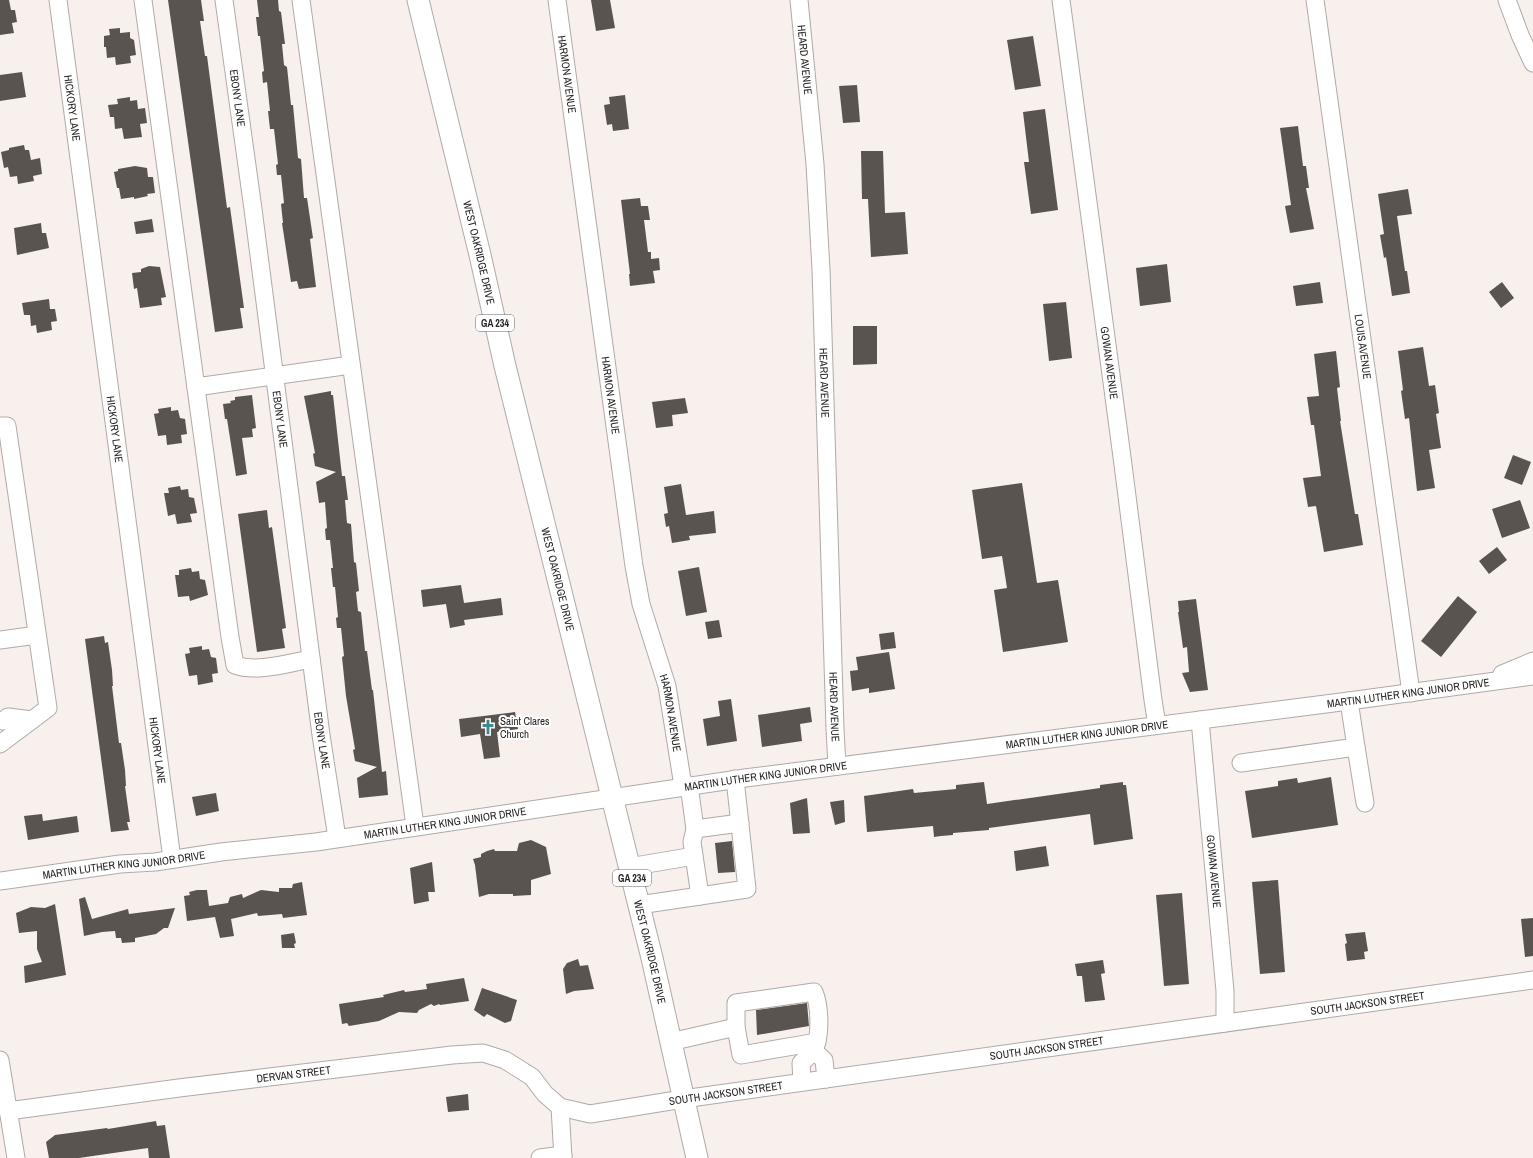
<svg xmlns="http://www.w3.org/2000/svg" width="1533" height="1158" font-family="'Archivo Narrow',sans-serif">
  <rect width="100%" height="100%" fill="#f7f0ed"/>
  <path fill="#5a5451" d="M0 0H9L11 10H15L17 22 12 23 14 33 0 35Z
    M168 0H201L204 21H200L205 56H207L227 208 230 207 244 308H240L243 328 215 332Z
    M257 0H278L279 11 281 12 285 44H282L284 65 287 67 291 105H293L298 158 301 159 304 198H307L313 238 310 239 316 287 299 289 297 281 291 282 282 223H283L281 204 284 203 281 175H277L276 165 278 164 274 129H270L268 111H270L267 82 263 83 262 72 264 71 260 36H258L256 17H259Z
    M591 0H610L615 28 596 31Z
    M120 28V33L130 32V38L134 40 136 55 130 56 131 63 116 65 115 57 107 58 106 47H104V36L110 35 109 29Z
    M1033 36 1041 86 1015 90 1007 40Z
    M22 72 26 97 0 101V75Z
    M857 85 860 122 843 123 839 86Z
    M625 95 629 129 613 131 612 124 607 125 604 105 610 104 609 97Z
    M130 97V101L137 100 138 109 145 108 147 123 140 124 142 137 124 139 122 128 115 129 114 117H110L108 105 118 104 117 99Z
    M1045 109 1058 210 1031 214 1024 162H1029L1023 112Z
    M1298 126 1303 166H1306L1309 188H1306L1314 229 1290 233 1285 206 1291 205 1280 128Z
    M24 145 25 150H29L31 160 40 158 42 174 33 176 34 181 18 184 17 176 10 177 8 167 4 168 1 152 9 150V148Z
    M861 151H883L885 213 905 212 908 254 871 257 868 199H862Z
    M135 166 147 168 148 177H153L155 193 147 194 148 196 134 199V197L121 199 119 188H117L114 172 118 171V169Z
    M1408 189 1412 214 1397 216 1405 271H1407L1410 293 1392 296 1386 257 1384 258 1380 235 1384 234 1378 194Z
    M640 198 641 206H648L650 220H644L648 252H651V259L659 258 660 270 653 271 655 283 630 286 629 274H630L621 200Z
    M152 219 154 232 136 234 134 222Z
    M41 223 42 233H46L49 248 17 255 14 228Z
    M1167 264 1171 302 1140 306 1136 268Z
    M149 266 160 267 166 297 161 298 162 305 140 308 137 288 134 289 132 273 141 272V269Z
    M1320 282 1323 303 1296 306 1293 286Z
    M1502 282 1514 298 1501 308 1489 292Z
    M49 299 50 309H55L57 321 51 322 52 330 37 333 36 325 31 326 30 315H24L22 303Z
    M1066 302 1072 358 1049 361 1043 304Z
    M853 326H877V364L853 365Z
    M1423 347 1429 386 1435 385 1439 413 1436 414 1441 448 1429 450 1435 488 1417 491 1409 418 1405 419 1401 391 1403 390 1398 351Z
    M1336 351 1340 387 1337 388 1341 421H1340L1355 514H1358L1363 545 1324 552 1316 506 1308 507 1303 478 1321 476 1314 425H1311L1307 397 1319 396 1314 354Z
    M331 391V395H333L342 476H345L348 500H345L347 523 351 524 354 562 356 563 359 591 356 592 358 611 361 612 365 651H367L372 690H373L382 772 386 771 388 795 359 798 357 778 377 767 355 761 353 750 355 749 346 696 342 657 344 656 341 628H337L336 618 338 617 335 587H333L331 568H333L330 540H326L325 529 327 528 325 502 319 503 316 482 336 472 315 466 313 454 315 453 304 396Z
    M252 395 256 428 252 429 253 437 242 438 247 474 236 476 227 419H225L223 404 231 403 230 401 235 400V397Z
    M685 398 688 413 672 415 673 426 656 428 652 402Z
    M171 407V411L178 410 180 418 185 419 187 434 181 435 182 443 167 445 166 435 158 436 154 414 159 413 158 409Z
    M1513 455 1531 462 1522 485 1504 478Z
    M1022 483 1037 583 1058 580 1068 642 1003 652 994 590 1007 588 1002 556 982 559 972 490Z
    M681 484 686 515 714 511 716 533 689 536 690 540 672 543 669 526 666 527 664 514 668 513 664 487Z
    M180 486 181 490 188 489 189 497 194 498 197 513 190 514 192 522 177 524 175 514 168 516 164 493H169L168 488Z
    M1520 500 1530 528 1502 538 1492 509Z
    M267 510 269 528 272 527 286 628 282 629 285 648 257 652 238 514Z
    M1497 547 1507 560 1489 574 1479 561Z
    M699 567 707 612 686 616 678 571Z
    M191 568 192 572 199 571 200 579 205 580 208 595 190 601 189 596 178 597 175 575H179V570Z
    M461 585 464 603 501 598 503 615 464 620 465 625 450 628 446 604 423 607 421 590Z
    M1458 596 1477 612 1441 657 1421 641Z
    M1196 599 1208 690 1190 692 1182 673 1189 672 1187 647 1183 648 1178 612H1179L1178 601Z
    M719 620 722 637 708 639 705 622Z
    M894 632 896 648 881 650 879 634Z
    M104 636 105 643 108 642 112 670 113 686H112L119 743H121L125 770 126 786H125L130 822H127L129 830 111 832 85 639Z
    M202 646V650L209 649 211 657 216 658 218 673 212 674 213 682 198 685 197 675 189 676 185 654 190 653 189 648Z
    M889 652 895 689 869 693V688L852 691 850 671 858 670 856 657Z
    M731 699 737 741 707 746 703 719 720 716 718 701Z
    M810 707 812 722 800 724 802 741 762 747 758 715Z
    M515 712 518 729 497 732 500 757 484 759 480 734 461 737 459 719Z
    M1331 777 1338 825 1252 838 1245 791 1278 786V781L1297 778 1298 783Z
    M984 782 987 804 1100 788V785L1123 782V785H1126L1133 839 1094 845 1090 814 989 828V830L953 833V835L941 836 934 837 933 826 867 832 864 796 913 789 914 793 956 789V785Z
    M216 793 219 811 196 816 192 797Z
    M807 798 810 833 793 834 790 803Z
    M844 800 845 822 835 825 830 802Z
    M42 814 43 821 77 816 79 832 28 840 24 816Z
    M531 840 546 847 551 874 531 880V895L513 896V894H489L479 897 475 865 473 859 481 857V854L487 851 494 849 495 851H517L519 843Z
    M732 841 735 872 718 873 715 843Z
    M1046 846 1049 866 1016 871 1014 851Z
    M432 862 435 892H428L429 901 414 904 410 868Z
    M1278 880 1285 972 1260 974 1252 882Z
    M302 882 307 915 283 918 282 914 258 916 257 913 231 919 234 936 220 938 215 917 187 921 184 896 190 895 189 892 197 890H207L209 906 228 903 230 897 242 894 243 898 261 890 279 892V888H292L293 884Z
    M1182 893 1189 984 1164 986 1156 895Z
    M85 897 92 919 128 909 129 914 175 908 168 928H164L156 934 135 938V942L122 943 121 938H116L115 931 102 932 84 936 79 899Z
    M55 904 66 975 25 983 24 966 42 962 37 949V931L19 933 16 913 31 907 45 908Z
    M1533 918V956L1525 957 1521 919Z
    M1365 932 1368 951 1364 952 1365 959 1347 961 1345 944 1347 943 1345 934Z
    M294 933 296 943 294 944 295 948H282L281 935Z
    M578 959 580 966 588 965 594 989 574 991 566 994 563 969 567 963Z
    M1103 960 1105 973 1101 974 1105 1000 1085 1002 1082 976H1077L1075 964Z
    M464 978 469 1001 440 1005 439 1004 434 1006 431 1004 419 1010 417 1013 399 1012 379 1021 349 1026 347 1023 342 1024 339 1004 384 997 383 995 404 990 405 992 427 989 426 984Z
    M482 988 517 1000 511 1021 505 1023 487 1014 484 1017 474 1010Z
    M807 1003 809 1026 757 1035 756 1010Z
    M468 1094 469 1110 448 1112 446 1097Z
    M156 1121 157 1126 165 1125 170 1158H149L148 1148 79 1158H49L46 1142 55 1135 107 1128 108 1129Z"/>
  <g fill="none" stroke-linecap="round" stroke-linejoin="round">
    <g stroke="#b0aaa6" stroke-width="19">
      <g id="minor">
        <path id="s1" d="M58 0 172 859"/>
        <path d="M143 0 230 637 235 665C257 673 288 663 311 659"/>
        <path id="s2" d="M224 0 253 209 321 735 337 838"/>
        <path d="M301 0 415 826"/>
        <path id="s3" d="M557 0 634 566 641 604 667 686 683 786"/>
        <path id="s4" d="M799 0 815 164 821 269 835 729 837 766"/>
        <path id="s5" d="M1061 0 1122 457 1153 700 1157 725"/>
        <path id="s6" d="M1315 0 1411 693"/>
        <path d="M1507 0 1520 35 1533 63"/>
        <path d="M196 387 351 365"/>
        <path d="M0 426H7L48 708 0 744"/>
        <path d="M0 640 37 635"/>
        <path d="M1502 674 1533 661"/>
        <path id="s7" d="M1200 720 1225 991V1023"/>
        <path d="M3 721 8 717 32 720"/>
        <path d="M1356 747 1365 803"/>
        <path d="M1241 763 1356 747 1349 701"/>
        <path d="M689 785 695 829 692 842 700 896"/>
        <path d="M695 829 740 823"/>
        <path d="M629 867 694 856"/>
        <path id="s8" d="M0 881 120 864 155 862 221 852 316 842 745 778 1349 701 1533 676"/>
        <path d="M639 905 747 889 735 779"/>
        <path d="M736 1027V1003L814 992C820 1006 821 1036 814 1049 812 1054 805 1059 801 1063L802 1082"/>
        <path d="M670 1042 736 1027 741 1055 817 1042"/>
        <path d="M814 1051 824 1060 826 1079"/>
        <path d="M0 1060 16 1158"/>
        <path d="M560 1107 563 1158"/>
        <path id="s9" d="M8 1111 179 1088 452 1055 483 1053 505 1060 532 1077 545 1094 560 1107 590 1114 683 1099 1533 980"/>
        <path d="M540 1158 563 1155"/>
      </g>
    </g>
    <g stroke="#b0aaa6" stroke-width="23">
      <g id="major">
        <path id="s10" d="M418 0 480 255 505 366 652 958 697 1158"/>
      </g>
    </g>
    <use href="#minor" stroke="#fff" stroke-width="17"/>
    <use href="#major" stroke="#fff" stroke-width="21"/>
  </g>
  <defs>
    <g id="church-bare" transform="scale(1.2)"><path d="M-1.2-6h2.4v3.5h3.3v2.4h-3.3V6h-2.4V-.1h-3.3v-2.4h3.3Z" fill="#40888b" stroke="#fff" stroke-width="2.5" paint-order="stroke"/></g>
  </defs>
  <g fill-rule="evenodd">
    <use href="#church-bare" x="488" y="727"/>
  </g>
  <g text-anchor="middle" stroke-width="4" stroke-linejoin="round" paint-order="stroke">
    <g fill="#fff" stroke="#686666" stroke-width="1">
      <rect x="476" y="315" width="38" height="16" rx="3"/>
      <rect x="613" y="870" width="38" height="16" rx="3"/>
    </g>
    <g font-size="10" font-weight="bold" fill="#272524">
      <text x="495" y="327">GA 234</text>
      <text x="632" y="882">GA 234</text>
    </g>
    <g font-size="11" fill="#272524" stroke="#fff">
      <text dy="4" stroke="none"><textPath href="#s4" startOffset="60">HEARD AVENUE</textPath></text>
      <text dy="4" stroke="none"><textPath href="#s3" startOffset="75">HARMON AVENUE</textPath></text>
      <text dy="4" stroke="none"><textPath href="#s2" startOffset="99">EBONY LANE</textPath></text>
      <text dy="4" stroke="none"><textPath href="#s1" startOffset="109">HICKORY LANE</textPath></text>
      <text dy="4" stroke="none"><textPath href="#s10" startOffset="260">WEST OAKRIDGE DRIVE</textPath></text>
      <text dy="4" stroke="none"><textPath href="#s6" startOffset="350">LOUIS AVENUE</textPath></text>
      <text dy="4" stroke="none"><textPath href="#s5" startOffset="366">GOWAN AVENUE</textPath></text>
      <text dy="4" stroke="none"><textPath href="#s4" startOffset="384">HEARD AVENUE</textPath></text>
      <text dy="4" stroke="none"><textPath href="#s3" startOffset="399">HARMON AVENUE</textPath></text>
      <text dy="4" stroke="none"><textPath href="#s2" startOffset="423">EBONY LANE</textPath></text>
      <text dy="4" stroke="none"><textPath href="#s1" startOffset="433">HICKORY LANE</textPath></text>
      <text dy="4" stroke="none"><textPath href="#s10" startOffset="596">WEST OAKRIDGE DRIVE</textPath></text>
      <text dy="4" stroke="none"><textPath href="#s8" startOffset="1421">MARTIN LUTHER KING JUNIOR DRIVE</textPath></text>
      <text dy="4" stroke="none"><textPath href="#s4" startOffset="708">HEARD AVENUE</textPath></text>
      <text dy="4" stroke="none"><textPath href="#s3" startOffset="723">HARMON AVENUE</textPath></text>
      <text dy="4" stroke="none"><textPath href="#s8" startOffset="1097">MARTIN LUTHER KING JUNIOR DRIVE</textPath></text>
      <text dy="4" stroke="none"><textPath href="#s2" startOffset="747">EBONY LANE</textPath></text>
      <text dy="4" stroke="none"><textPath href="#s1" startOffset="757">HICKORY LANE</textPath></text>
      <text dy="4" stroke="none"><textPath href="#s8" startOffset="773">MARTIN LUTHER KING JUNIOR DRIVE</textPath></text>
      <text dy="4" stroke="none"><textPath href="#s8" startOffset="449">MARTIN LUTHER KING JUNIOR DRIVE</textPath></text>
      <text dy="4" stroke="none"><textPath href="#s8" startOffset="125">MARTIN LUTHER KING JUNIOR DRIVE</textPath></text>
      <text dy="4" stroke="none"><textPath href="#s7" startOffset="152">GOWAN AVENUE</textPath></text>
      <text dy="4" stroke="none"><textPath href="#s10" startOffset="980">WEST OAKRIDGE DRIVE</textPath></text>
      <text dy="4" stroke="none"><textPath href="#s9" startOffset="1391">SOUTH JACKSON STREET</textPath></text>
      <text dy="4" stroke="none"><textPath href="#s9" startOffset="1067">SOUTH JACKSON STREET</textPath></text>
      <text dy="4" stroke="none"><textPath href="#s9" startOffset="288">DERVAN STREET</textPath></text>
      <text dy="4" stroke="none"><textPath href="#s9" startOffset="743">SOUTH JACKSON STREET</textPath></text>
    </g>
    <g font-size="11" fill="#272524" stroke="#fff" text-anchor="start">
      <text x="500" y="725">Saint Clares<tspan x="500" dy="13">Church</tspan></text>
    </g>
  </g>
</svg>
